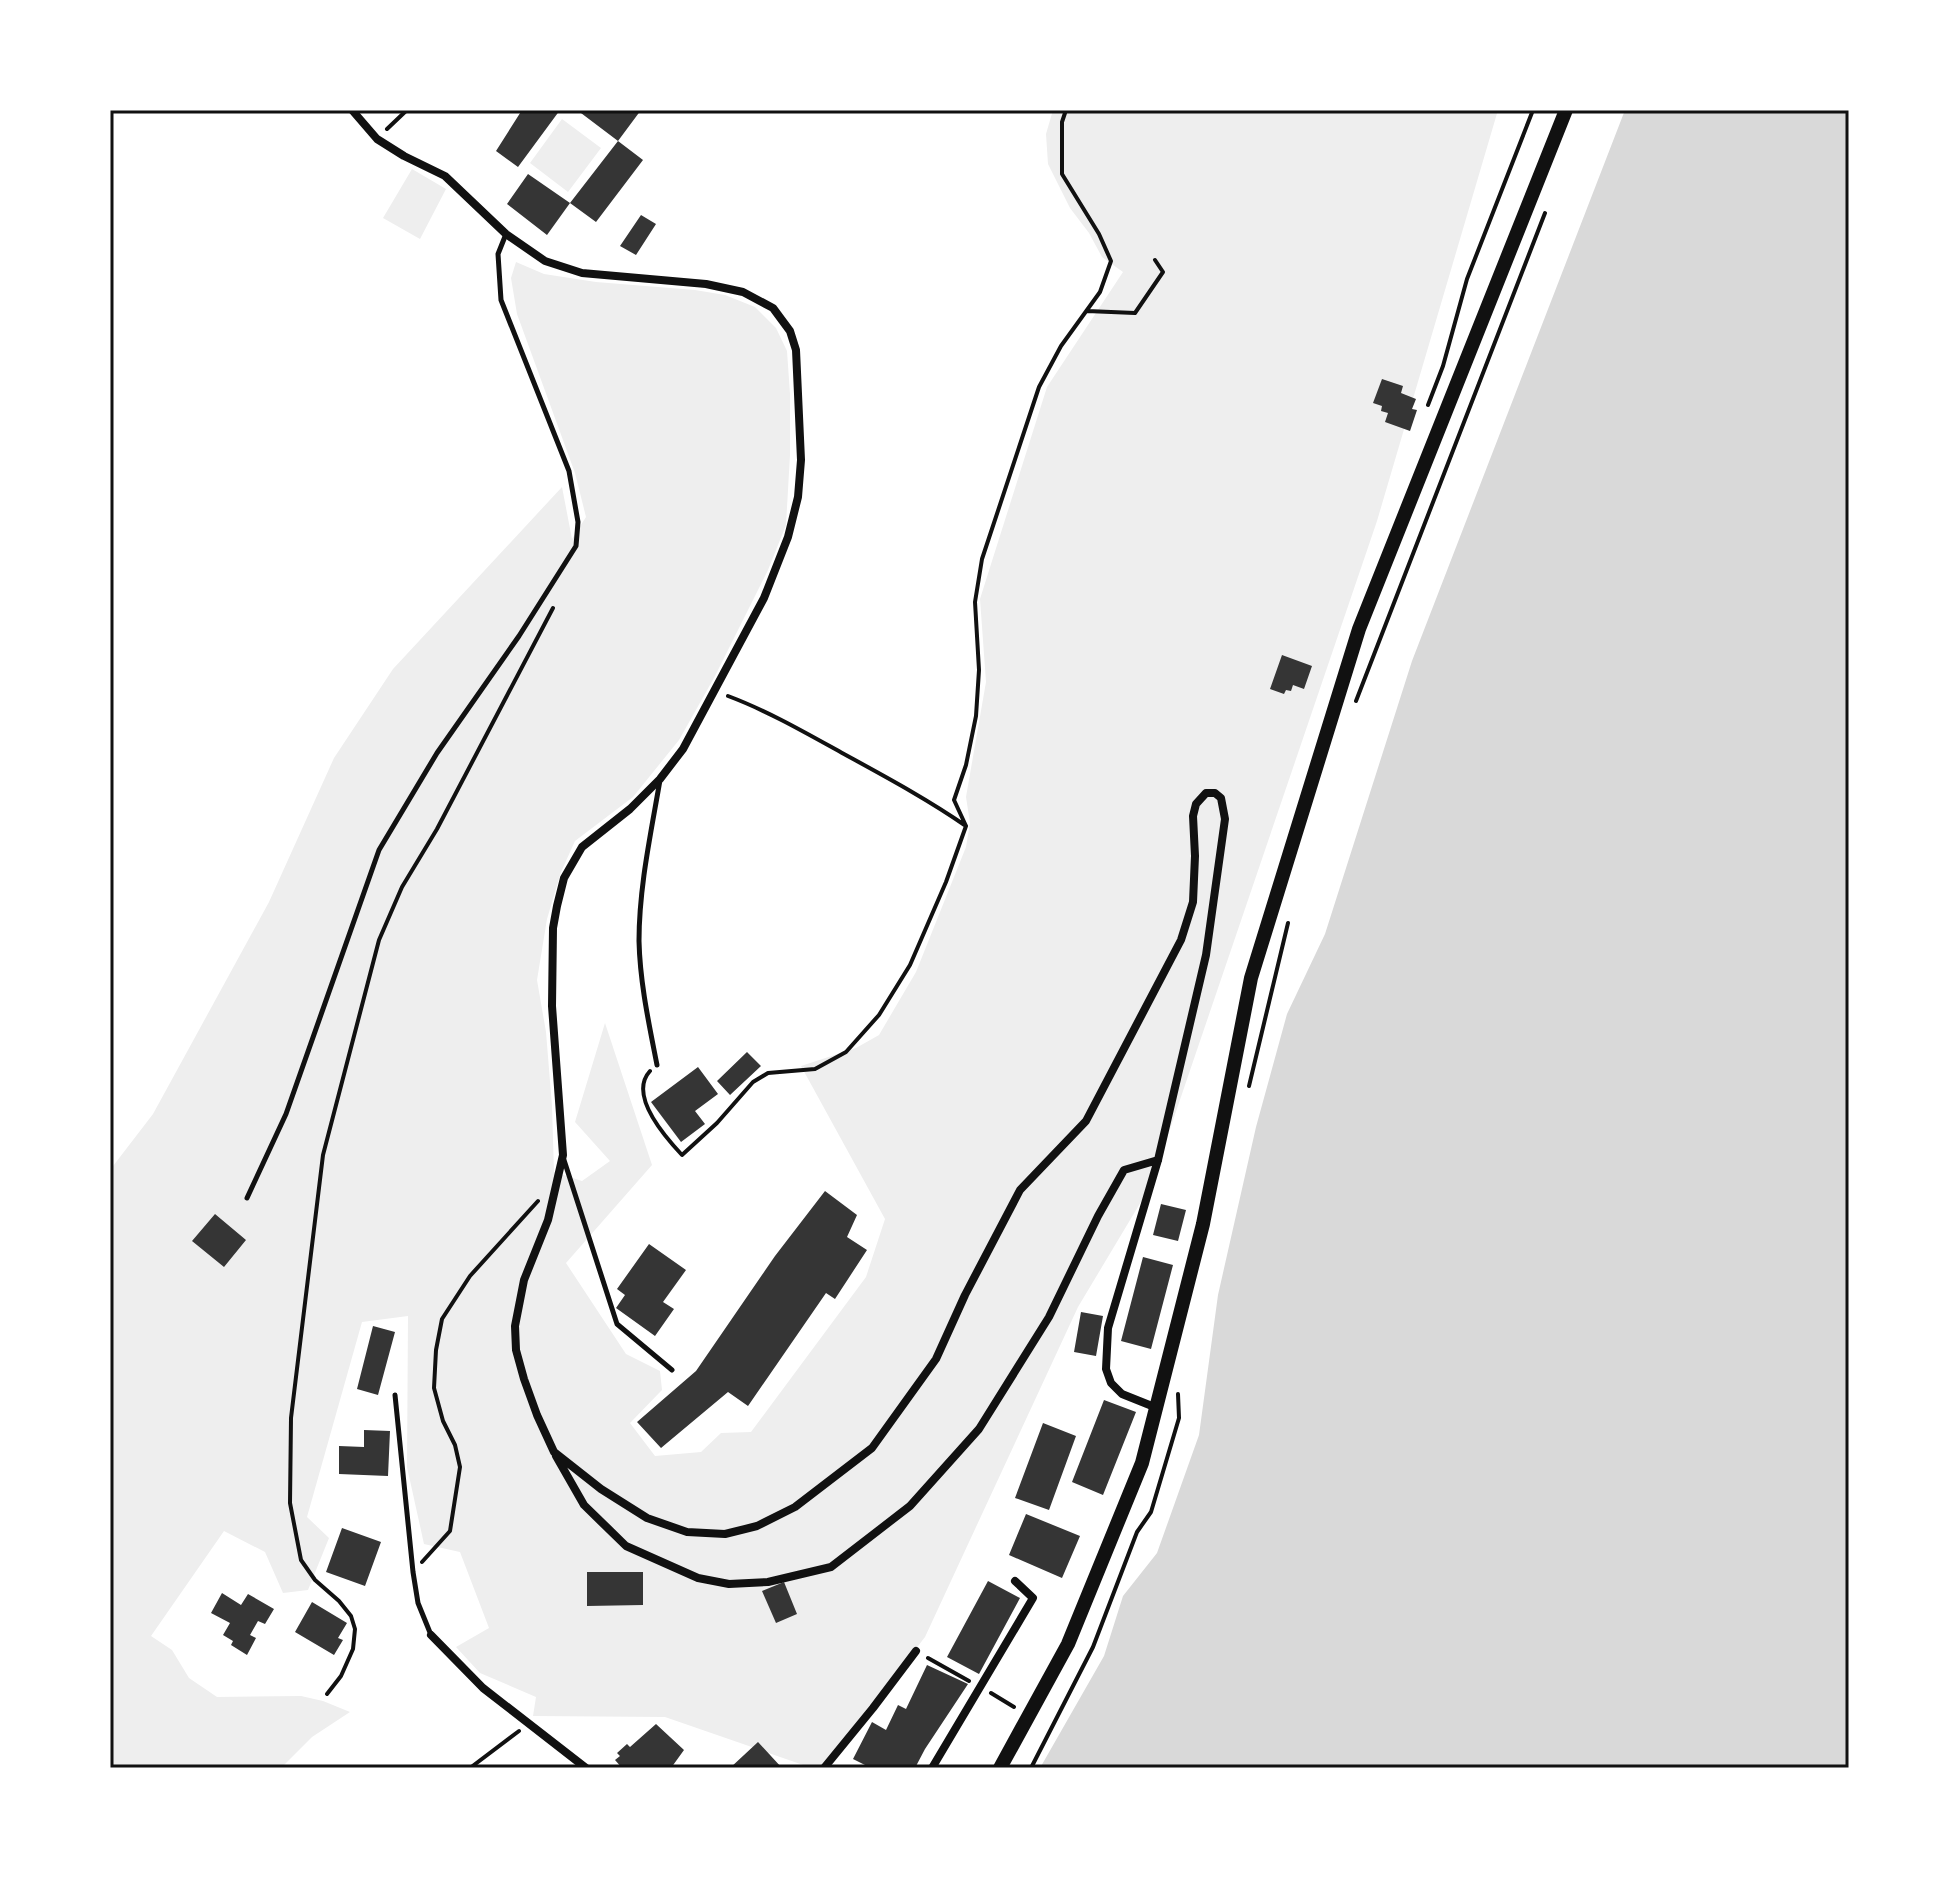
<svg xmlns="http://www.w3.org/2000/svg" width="1959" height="1878" font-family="'Titillium Web',sans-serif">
  <rect width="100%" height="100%" fill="#fff"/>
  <path fill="#eee" d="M1053 110H1498L1377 521 1151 1185 1078 1307 925 1637 824 1768H812L665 1717 533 1716 536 1697 480 1673 456 1647 489 1628 460 1552 424 1544 407 1467 408 1316 362 1322 307 1517 329 1538 308 1590 283 1593 265 1552 224 1531 151 1636 172 1650 189 1678 217 1697 301 1696 323 1701 350 1712 312 1737 281 1768H110V1170L153 1114 269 902 334 758 393 669 562 487 572 539 586 517 575 473 517 314 511 278 516 262 544 274 596 282 695 290 725 295 755 307 776 328 787 351 790 394V455L786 525 768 570 715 676 679 740 633 797 575 841 561 872 547 919 537 980 546 1032 552 1106 554 1172 582 1181 610 1161 575 1122 605 1023 652 1165 566 1263 626 1354 660 1371 662 1390 630 1423 655 1456 701 1452 721 1433 751 1432 866 1277 885 1219 801 1066 856 1048 879 1035 916 972 966 847 970 823 966 797 986 682 980 599 1047 387 1123 272 1102 257 1089 233 1070 208 1048 164 1046 134Z
    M562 119 601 148 568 192 530 163Z
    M412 169 446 189 420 239 383 218Z"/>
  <path fill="#d9d9d9" d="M1625 110H1849V1768H1040L1104 1656 1123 1596 1157 1553 1199 1435 1218 1295 1256 1127 1287 1014 1325 934 1412 661Z"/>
  <path fill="#353535" d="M522 110H560L518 167 496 151Z
    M577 110H641L618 141Z
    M618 141 643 160 596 222 570 203Z
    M528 174 570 203 547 235 507 204Z
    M641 215 656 224 636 255 620 246Z
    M1382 379 1403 386 1401 393 1416 399 1412 409 1417 410 1410 431 1385 422 1388 413 1381 411 1382 406 1373 403Z
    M1282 655 1312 666 1304 689 1293 685 1291 691 1286 690 1284 694 1270 689Z
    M747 1052 761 1066 730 1095 717 1081Z
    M698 1067 718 1094 695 1111 705 1124 681 1142 651 1102Z
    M825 1191 857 1215 847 1237 867 1250 835 1299 826 1293 748 1406 728 1392 661 1448 637 1422 696 1371 775 1256Z
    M1161 1204 1186 1210 1178 1241 1153 1235Z
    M215 1214 246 1240 224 1267 192 1241Z
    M649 1244 686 1270 663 1302 674 1309 655 1336 616 1308 625 1295 617 1289Z
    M1143 1257 1173 1265 1151 1349 1121 1341Z
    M1081 1312 1103 1316 1096 1356 1074 1352Z
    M373 1326 395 1332 378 1395 357 1389Z
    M1104 1400 1136 1412 1103 1495 1072 1482Z
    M1043 1423 1076 1436 1049 1510 1015 1498Z
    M364 1430 390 1431 388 1476 339 1474V1446L364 1447Z
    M1026 1514 1080 1536 1062 1578 1009 1555Z
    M342 1528 381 1542 365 1586 326 1572Z
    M587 1572H643V1605L587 1606Z
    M988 1581 1020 1598 979 1674 947 1657Z
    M784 1582 797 1614 776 1623 762 1591Z
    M222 1593 241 1605 248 1594 274 1609 265 1624 258 1621 250 1635 256 1638 247 1655 231 1645 233 1641 223 1635 230 1623 211 1613Z
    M312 1602 347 1623 338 1638 343 1640 334 1655 295 1632Z
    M927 1665 968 1684 925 1749 915 1768H871L853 1759 872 1722 886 1730 898 1705 906 1709Z
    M656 1724 684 1750 671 1768H622L615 1760 620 1756 617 1753 627 1744 630 1747Z
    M758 1742 782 1768H730Z"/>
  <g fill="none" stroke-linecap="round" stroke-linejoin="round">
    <path stroke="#111" stroke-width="4" d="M387 129 407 110
      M1087 311 1135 313 1163 272 1155 260
      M1428 405 1443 366 1467 279 1533 110
      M728 696C768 711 806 733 844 754 886 777 927 799 966 826L954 800 966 765 976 716 979 670 975 602 982 559 1039 387 1061 346 1100 292 1111 261 1099 234 1062 174V122L1066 110
      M1356 701 1545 213
      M650 1071C628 1095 666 1138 682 1155L717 1123 753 1082 768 1073 815 1069 846 1052 879 1015 910 965 946 882 966 826
      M1249 1086 1288 923
      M422 1562 450 1531 460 1467 455 1445 443 1421 434 1388 436 1350 442 1319 470 1276 538 1201
      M928 1658 969 1681
      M991 1693 1014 1707
      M327 1694 341 1676 353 1649 355 1629 351 1616 339 1601 315 1580 301 1560 290 1503 291 1418 323 1155 379 940 402 887 437 829 553 608
      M470 1768 519 1731
      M1031 1768 1093 1647 1137 1532 1151 1512 1179 1418 1178 1394"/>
    <path stroke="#111" stroke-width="5" d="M657 1065C649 1024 640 983 639 941 639 887 651 833 660 780
      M564 1160 617 1324 672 1370
      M247 1198 286 1114 379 850 437 753 519 636 576 546 578 522 569 471 501 300 498 254 506 234
      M395 1395 413 1572 418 1603 431 1635"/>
    <path stroke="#111" stroke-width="8" d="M352 110 377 139 404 156 445 176 506 234 545 261 582 273 706 284 743 292 773 308 790 331 796 350 801 460 798 497 788 537 764 598 683 749 660 779 630 809 582 847 564 878 557 906 553 928 552 1006 563 1155 548 1220 524 1280 515 1326 516 1350 524 1379 537 1415 554 1452 601 1489 647 1518 687 1532 725 1534 757 1526 795 1507 872 1448 936 1359 965 1295 1020 1190 1086 1121 1181 940 1193 902 1195 856 1193 816 1196 804 1206 793H1215L1221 798 1225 819 1206 955 1158 1160 1108 1328 1106 1369 1111 1383 1122 1394 1157 1408
      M556 1456 584 1505 626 1546 698 1578 729 1584 768 1582 831 1567 910 1506 979 1429 1049 1317 1098 1216 1124 1170 1158 1160
      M431 1635 483 1688 586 1768
      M824 1768 873 1708 916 1651
      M932 1768 1033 1598 1015 1581"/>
    <path stroke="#111" stroke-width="14" d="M1000 1768 1068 1644 1142 1463 1203 1224 1251 978 1359 629 1566 110"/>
  </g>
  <rect width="1959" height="1878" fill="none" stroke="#ffffff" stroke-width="224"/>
  <rect x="112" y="112" width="1735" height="1654" fill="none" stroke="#111" stroke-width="3"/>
</svg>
